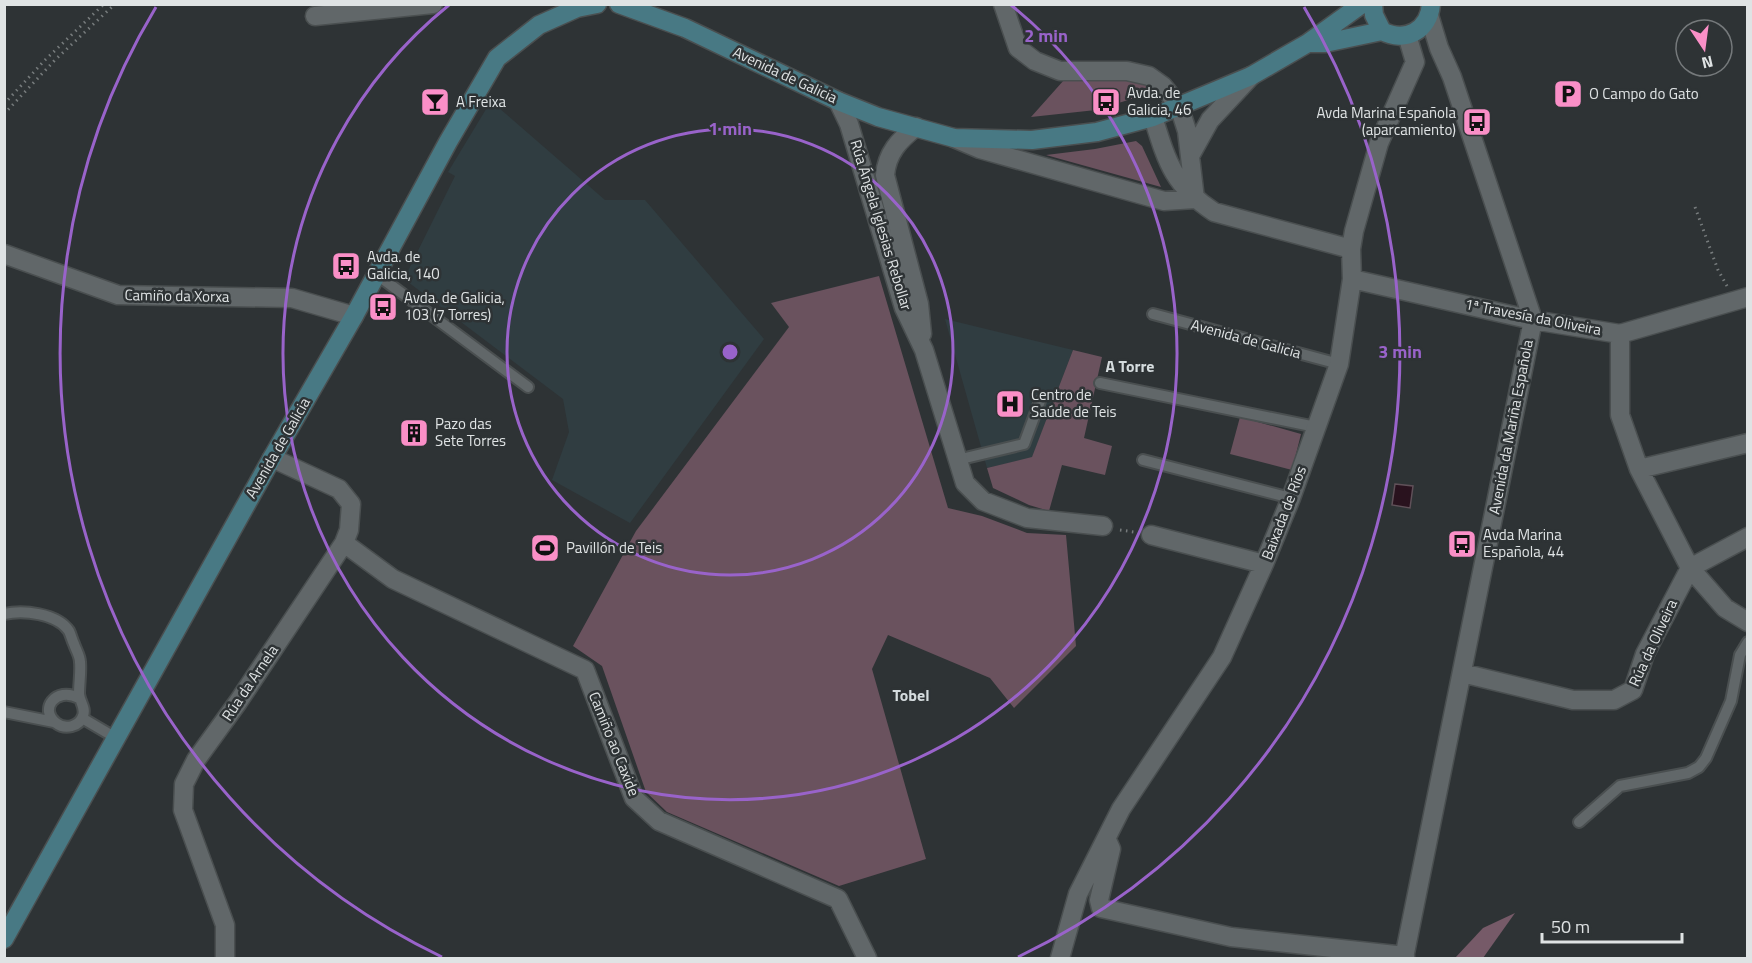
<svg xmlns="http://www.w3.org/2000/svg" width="1752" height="963" font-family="'Titillium Web',sans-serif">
  <rect width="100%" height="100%" fill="#2e3335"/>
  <path fill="#303d41" d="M491 101 605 200H645L764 339 630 523 552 480 569 432 563 399 404 279 455 176 448 172Z
    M945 319 1073 350 1032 458 987 468Z"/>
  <path fill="#6a525e" d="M1088 77 1144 81 1154 92 1096 110 1031 117 1064 80Z
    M1136 141 1142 146 1161 187 1046 155 1095 149Z
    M879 276 948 508 982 516 1027 533 1066 535 1076 646 1014 708 990 678 888 635 872 669 926 859 839 886 667 812 646 792 602 666 573 646 636 531 789 327 771 303Z
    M1073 350 1102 357 1084 438 1112 446 1105 475 1062 465 1049 511 1029 505 993 488 987 468 1032 457Z
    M1240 417 1301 434 1292 470 1230 454Z"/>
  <path fill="#765a68" d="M1515 913 1483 958H1455L1483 928Z"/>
  <path fill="#29121e" stroke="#605159" stroke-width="1.5" d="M1395 484 1413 486 1410 508 1392 505Z"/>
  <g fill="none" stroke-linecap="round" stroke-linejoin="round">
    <g stroke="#4a4f50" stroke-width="14">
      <path id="service" d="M376 274 528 387
        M1153 314 1339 364
        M1100 383 1316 427
        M957 460 1024 444 1040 401
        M1143 460 1291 498
        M4 614C23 610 57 613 69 631 71 635 72 640 74 644 76 650 80 656 80 662 81 672 79 683 79 694 80 703 86 707 83 716 79 727 65 730 56 723 39 710 55 686 79 698
        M4 712 54 722
        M82 718 116 738
        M1579 822 1620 786 1688 773 1699 767 1706 758 1731 701 1740 655 1748 642"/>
    </g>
    <g stroke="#4a4f50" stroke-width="21">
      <path id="minor" d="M1003 4 1018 48 1035 61 1060 71H1127L1149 76 1163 86 1179 106 1187 131 1195 199
        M315 16 433 4
        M838 101 849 124 904 308 924 350 965 483 983 501 1027 518 1103 526
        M1153 117C1167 162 1173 185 1214 212L1351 249
        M916 127C899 140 887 153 885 175L919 304 922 334
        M954 138 980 149 1164 201 1195 199
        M1190 156 1210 120 1251 76
        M4 254 118 295 292 298 354 316
        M1352 279 1533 320 1620 334 1748 297
        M1620 334V415L1639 469 1690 568 1725 608 1748 622
        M1639 469 1748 443
        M1151 535 1264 564
        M344 543 393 579 585 670 634 798 659 821 838 899 867 958
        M1462 673 1573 700H1614L1633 690 1645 654 1690 568 1748 537
        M1107 840 1111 849 1099 900 1101 908 1231 937 1405 956
        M225 958V925L183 810 184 784 196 760 238 702 344 543 349 530 351 504 339 489 272 458
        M1060 958 1078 894 1121 809 1222 657 1264 564 1291 498 1339 364 1352 279 1351 249 1354 231 1379 143 1415 62 1407 35
        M1404 958 1533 320 1452 77 1439 48 1429 15"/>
    </g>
    <g stroke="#4a4f50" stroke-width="21">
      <path id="secondary" d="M619 4 685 28 838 101 878 117 954 138 1032 140 1097 132 1153 117 1251 76 1308 43 1362 4
        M1373 4 1374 15 1382 31C1405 43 1429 31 1431 4
        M1309 43H1325L1382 31
        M4 939 272 458 354 316 448 142 497 58 539 25 577 8 597 4"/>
    </g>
    <path stroke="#777c7d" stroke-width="3" stroke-dasharray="1.5 4.5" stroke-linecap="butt" d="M4 104 45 60 104 4
      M4 114 55 60 115 4
      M1695 207 1718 270 1727 286
      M1120 530 1134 532"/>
    <use href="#service" stroke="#616769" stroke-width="10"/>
    <use href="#minor" stroke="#616769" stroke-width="18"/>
    <use href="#secondary" stroke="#487984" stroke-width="18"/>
  </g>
  <g fill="none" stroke="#9963ca" stroke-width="3">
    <circle cx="730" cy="352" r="223"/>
    <path d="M1011 5A447 447 0 1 1 449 5"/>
    <path d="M442 957A670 670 0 0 1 156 7M1304 7A670 670 0 0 1 1018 957"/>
  </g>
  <defs>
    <g id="parking-square" transform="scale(1.5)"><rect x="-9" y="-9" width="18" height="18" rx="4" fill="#fa8fc7" stroke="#2e3335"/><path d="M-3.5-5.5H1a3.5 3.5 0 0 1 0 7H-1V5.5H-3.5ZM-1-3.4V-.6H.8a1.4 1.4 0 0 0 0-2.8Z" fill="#111"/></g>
    <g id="bar-square" transform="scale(1.5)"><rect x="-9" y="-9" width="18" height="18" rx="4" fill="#fa8fc7" stroke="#2e3335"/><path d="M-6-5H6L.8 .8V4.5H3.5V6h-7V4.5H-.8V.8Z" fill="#111"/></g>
    <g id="bus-square" transform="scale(1.5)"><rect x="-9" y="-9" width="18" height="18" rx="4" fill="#fa8fc7" stroke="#2e3335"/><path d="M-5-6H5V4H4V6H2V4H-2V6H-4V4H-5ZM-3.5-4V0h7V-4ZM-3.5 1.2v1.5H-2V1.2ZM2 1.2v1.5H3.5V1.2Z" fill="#111"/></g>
    <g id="hospital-square" transform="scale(1.5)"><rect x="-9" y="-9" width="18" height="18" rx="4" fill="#fa8fc7" stroke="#2e3335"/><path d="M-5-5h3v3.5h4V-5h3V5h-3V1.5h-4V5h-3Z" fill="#111"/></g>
    <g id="building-square" transform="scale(1.5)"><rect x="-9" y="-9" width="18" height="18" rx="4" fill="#fa8fc7" stroke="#2e3335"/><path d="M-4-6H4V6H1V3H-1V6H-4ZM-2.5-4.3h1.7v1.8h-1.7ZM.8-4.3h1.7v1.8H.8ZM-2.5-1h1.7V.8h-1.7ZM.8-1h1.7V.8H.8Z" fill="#111"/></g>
    <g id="stadium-square" transform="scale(1.5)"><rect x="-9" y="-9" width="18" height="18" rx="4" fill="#fa8fc7" stroke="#2e3335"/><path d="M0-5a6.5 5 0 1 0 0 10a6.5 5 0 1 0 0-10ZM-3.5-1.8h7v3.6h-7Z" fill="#111"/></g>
  </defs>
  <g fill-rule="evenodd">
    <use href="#parking-square" x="1568" y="94"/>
    <use href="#bar-square" x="435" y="102"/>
    <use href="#bus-square" x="1106" y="102"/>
    <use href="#bus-square" x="1477" y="122"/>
    <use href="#bus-square" x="346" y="266"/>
    <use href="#bus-square" x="383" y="307"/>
    <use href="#hospital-square" x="1010" y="404"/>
    <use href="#building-square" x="414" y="433"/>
    <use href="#bus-square" x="1462" y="544"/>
    <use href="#stadium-square" x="545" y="548"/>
  </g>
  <g text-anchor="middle" stroke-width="5" stroke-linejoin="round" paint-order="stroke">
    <g font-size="15" fill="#dfe3e4" stroke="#2e3335">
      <text transform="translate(785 75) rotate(25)" y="5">Avenida de Galicia</text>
      <text transform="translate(881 225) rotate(73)" y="5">Rúa Ángela Iglesias Rebollar</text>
      <text transform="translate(177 296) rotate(1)" y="5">Camiño da Xorxa</text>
      <text transform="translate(1533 317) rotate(11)" y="5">1ª Travesía da Oliveira</text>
      <text transform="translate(1246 339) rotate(15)" y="5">Avenida de Galicia</text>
      <text transform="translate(1511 427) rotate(-79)" y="5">Avenida da Mariña Española</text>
      <text transform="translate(278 448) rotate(-60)" y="5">Avenida de Galicia</text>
      <text transform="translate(1284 513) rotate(-69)" y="5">Baixada de Ríos</text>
      <text transform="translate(1653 643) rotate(-65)" y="5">Rúa da Oliveira</text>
      <text transform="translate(250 683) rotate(-56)" y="5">Rúa da Arnela</text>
      <text transform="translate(614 744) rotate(68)" y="5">Camiño ao Caxide</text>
    </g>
    <g font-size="15" fill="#dfe3e4" stroke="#2e3335" text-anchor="start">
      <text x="1127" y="98">Avda. de<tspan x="1127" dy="17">Galicia, 46</tspan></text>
      <text x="1589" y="99">O Campo do Gato</text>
      <text x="456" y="107">A Freixa</text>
      <text x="1456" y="118" text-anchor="end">Avda Marina Española<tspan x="1456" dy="17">(aparcamiento)</tspan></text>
      <text x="367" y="262">Avda. de<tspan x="367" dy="17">Galicia, 140</tspan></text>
      <text x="404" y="303">Avda. de Galicia,<tspan x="404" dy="17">103 (7 Torres)</tspan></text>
      <text x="1031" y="400">Centro de<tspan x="1031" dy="17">Saúde de Teis</tspan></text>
      <text x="435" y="429">Pazo das<tspan x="435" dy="17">Sete Torres</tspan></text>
      <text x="1483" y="540">Avda Marina<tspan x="1483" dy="17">Española, 44</tspan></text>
      <text x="566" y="553">Pavillón de Teis</text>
    </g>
    <g font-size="16" font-weight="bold" fill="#d5dcde" stroke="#2e3335">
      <text x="1130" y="372">A Torre</text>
      <text x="911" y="701">Tobel</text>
    </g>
  </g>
  <circle cx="730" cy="352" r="9" fill="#9963ca" stroke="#2e3335" stroke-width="3"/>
  <g font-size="18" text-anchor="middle" font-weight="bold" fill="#9963ca" stroke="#2e3335" stroke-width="5" stroke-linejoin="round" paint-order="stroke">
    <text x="1046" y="42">2 min</text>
    <text x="730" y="135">1 min</text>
    <text x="1400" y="358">3 min</text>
  </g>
  <rect width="1752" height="963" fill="none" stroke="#dfe3e4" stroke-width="12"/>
  <g transform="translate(1704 48) rotate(167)"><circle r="28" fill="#2e3335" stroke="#75797b" stroke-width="1.5"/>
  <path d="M0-4.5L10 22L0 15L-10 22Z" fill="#fa8fc7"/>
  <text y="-9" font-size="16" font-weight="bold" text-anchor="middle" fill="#dfe3e4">N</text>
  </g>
  <path d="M1542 933v9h140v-9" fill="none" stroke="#dfe3e4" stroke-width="3"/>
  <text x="1551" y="933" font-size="18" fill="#dfe3e4" stroke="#2e3335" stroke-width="4.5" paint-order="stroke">50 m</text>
</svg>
